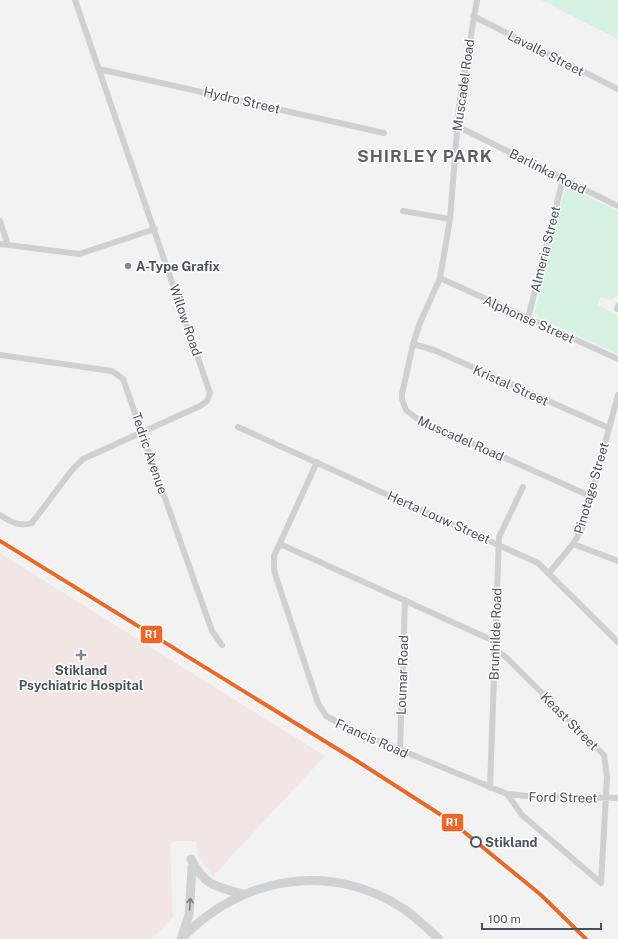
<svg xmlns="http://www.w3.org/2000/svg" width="618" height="939" font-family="'Public Sans',sans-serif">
  <rect width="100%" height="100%" fill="#f3f2f2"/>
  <path fill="#f1e6e4" d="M0 553 325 756 213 876 198 856 196 841H176L170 844 173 917 152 939H0Z"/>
  <path fill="#d6f2e3" d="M541 0H618V39Z
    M569 188 618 211V295L610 300 601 297 598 305 618 316V354L539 318 535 312 564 192Z"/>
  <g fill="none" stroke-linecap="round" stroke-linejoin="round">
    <path stroke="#ced0d3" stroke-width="6" d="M477 0 459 106 450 219 440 278 420 323 413 344 402 394V399L406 410 416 418 590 496
      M473 16 618 89
      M99 69 384 133
      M457 126 618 206
      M403 211 450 219
      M0 221 8 245
      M0 244 79 254 155 229
      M440 278 618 359
      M617 309 618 306
      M528 318 563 179
      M413 344 434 350 609 428
      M0 355 112 371 123 379 212 631 222 645
      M238 427 538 563 618 642
      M317 462 274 556V569L276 577 318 703 326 716 350 729 507 794 528 796 618 798
      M0 515C11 522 19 527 32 523L72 470 83 459 200 406 207 401 210 393 75 0
      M280 544 494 641
      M573 544 618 561
      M549 573 573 544 582 529 618 395
      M494 648 508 659 604 755 607 777 601 883
      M400 750 405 600
      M490 788 499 537 523 487
      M507 794 522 815 601 883"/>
    <path stroke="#ced2d5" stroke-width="9" d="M191 859C204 885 215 887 243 894
      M182 936 189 915 192 868
      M181 939C240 877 330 860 404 909 417 918 428 929 439 939"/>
    <g stroke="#fff" stroke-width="7">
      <path id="rail-1" d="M0 541 357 761 452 822 541 895 586 939"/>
    </g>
    <use href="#rail-1" stroke="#f26522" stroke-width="4"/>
  </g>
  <defs><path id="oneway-shaft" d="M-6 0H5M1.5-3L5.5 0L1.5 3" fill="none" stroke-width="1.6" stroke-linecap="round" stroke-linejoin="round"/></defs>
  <use stroke="#777f89" href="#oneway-shaft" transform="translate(190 904) rotate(-86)"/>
  <g fill="#848a93" stroke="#fff" stroke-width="1.5">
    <circle cx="128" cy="266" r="4"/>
    <path d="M79 649h4v4h4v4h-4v4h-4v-4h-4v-4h4z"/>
  </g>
  <circle fill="#fff" stroke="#485260" stroke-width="2" cx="476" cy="842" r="5"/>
  <g text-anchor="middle" stroke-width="3" stroke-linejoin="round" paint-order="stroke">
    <g font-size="13" fill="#485260" stroke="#fff">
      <text transform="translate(546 53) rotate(27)" y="5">Lavalle Street</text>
      <text transform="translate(463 85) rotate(-82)" y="5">Muscadel Road</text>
      <text transform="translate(242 100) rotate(13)" y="5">Hydro Street</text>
      <text transform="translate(548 171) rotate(27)" y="5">Barlinka Road</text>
      <text transform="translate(545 249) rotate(-76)" y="5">Almeria Street</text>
      <text transform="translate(529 319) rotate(24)" y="5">Alphonse Street</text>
      <text transform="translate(186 320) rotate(71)" y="5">Willow Road</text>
      <text transform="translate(511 385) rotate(24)" y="5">Kristal Street</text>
      <text transform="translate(461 438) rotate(24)" y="5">Muscadel Road</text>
      <text transform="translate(150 453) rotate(71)" y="5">Tedric Avenue</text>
      <text transform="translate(591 488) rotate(-74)" y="5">Pinotage Street</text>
      <text transform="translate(439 517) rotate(24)" y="5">Herta Louw Street</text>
      <text transform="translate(495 634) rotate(-88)" y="5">Brunhilde Road</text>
      <text transform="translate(402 675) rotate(-88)" y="5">Loumar Road</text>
      <text transform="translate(570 721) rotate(45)" y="5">Keast Street</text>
      <text transform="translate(372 738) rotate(24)" y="5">Francis Road</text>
      <text transform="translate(563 797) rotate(1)" y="5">Ford Street</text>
    </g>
    <g font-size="13" font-weight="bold" fill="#485260" stroke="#fff" text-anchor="start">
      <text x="136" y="271">A-Type Grafix</text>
      <text x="81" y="675" text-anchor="middle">Stikland<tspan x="81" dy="15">Psychiatric Hospital</tspan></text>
    </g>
    <g font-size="13" font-weight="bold" fill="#485260" stroke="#fff" text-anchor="start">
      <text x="485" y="847">Stikland</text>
    </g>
    <g font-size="17" font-weight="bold" letter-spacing="1" fill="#5d6167" stroke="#fff">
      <text x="425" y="162">SHIRLEY PARK</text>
    </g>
  </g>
  <g stroke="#fff" stroke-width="1.5">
    <rect x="140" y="625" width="23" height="19" rx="4" fill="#f26522"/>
    <rect x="441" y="813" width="23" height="19" rx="4" fill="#f26522"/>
  </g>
  <g font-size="11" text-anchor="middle" font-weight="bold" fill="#fff">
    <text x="151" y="638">R1</text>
    <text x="452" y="826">R1</text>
  </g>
  <path d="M482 923v6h119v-6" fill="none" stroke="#485260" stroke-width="2"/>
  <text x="488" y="923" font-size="12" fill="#485260" stroke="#ffffff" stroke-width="3" paint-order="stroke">100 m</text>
</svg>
